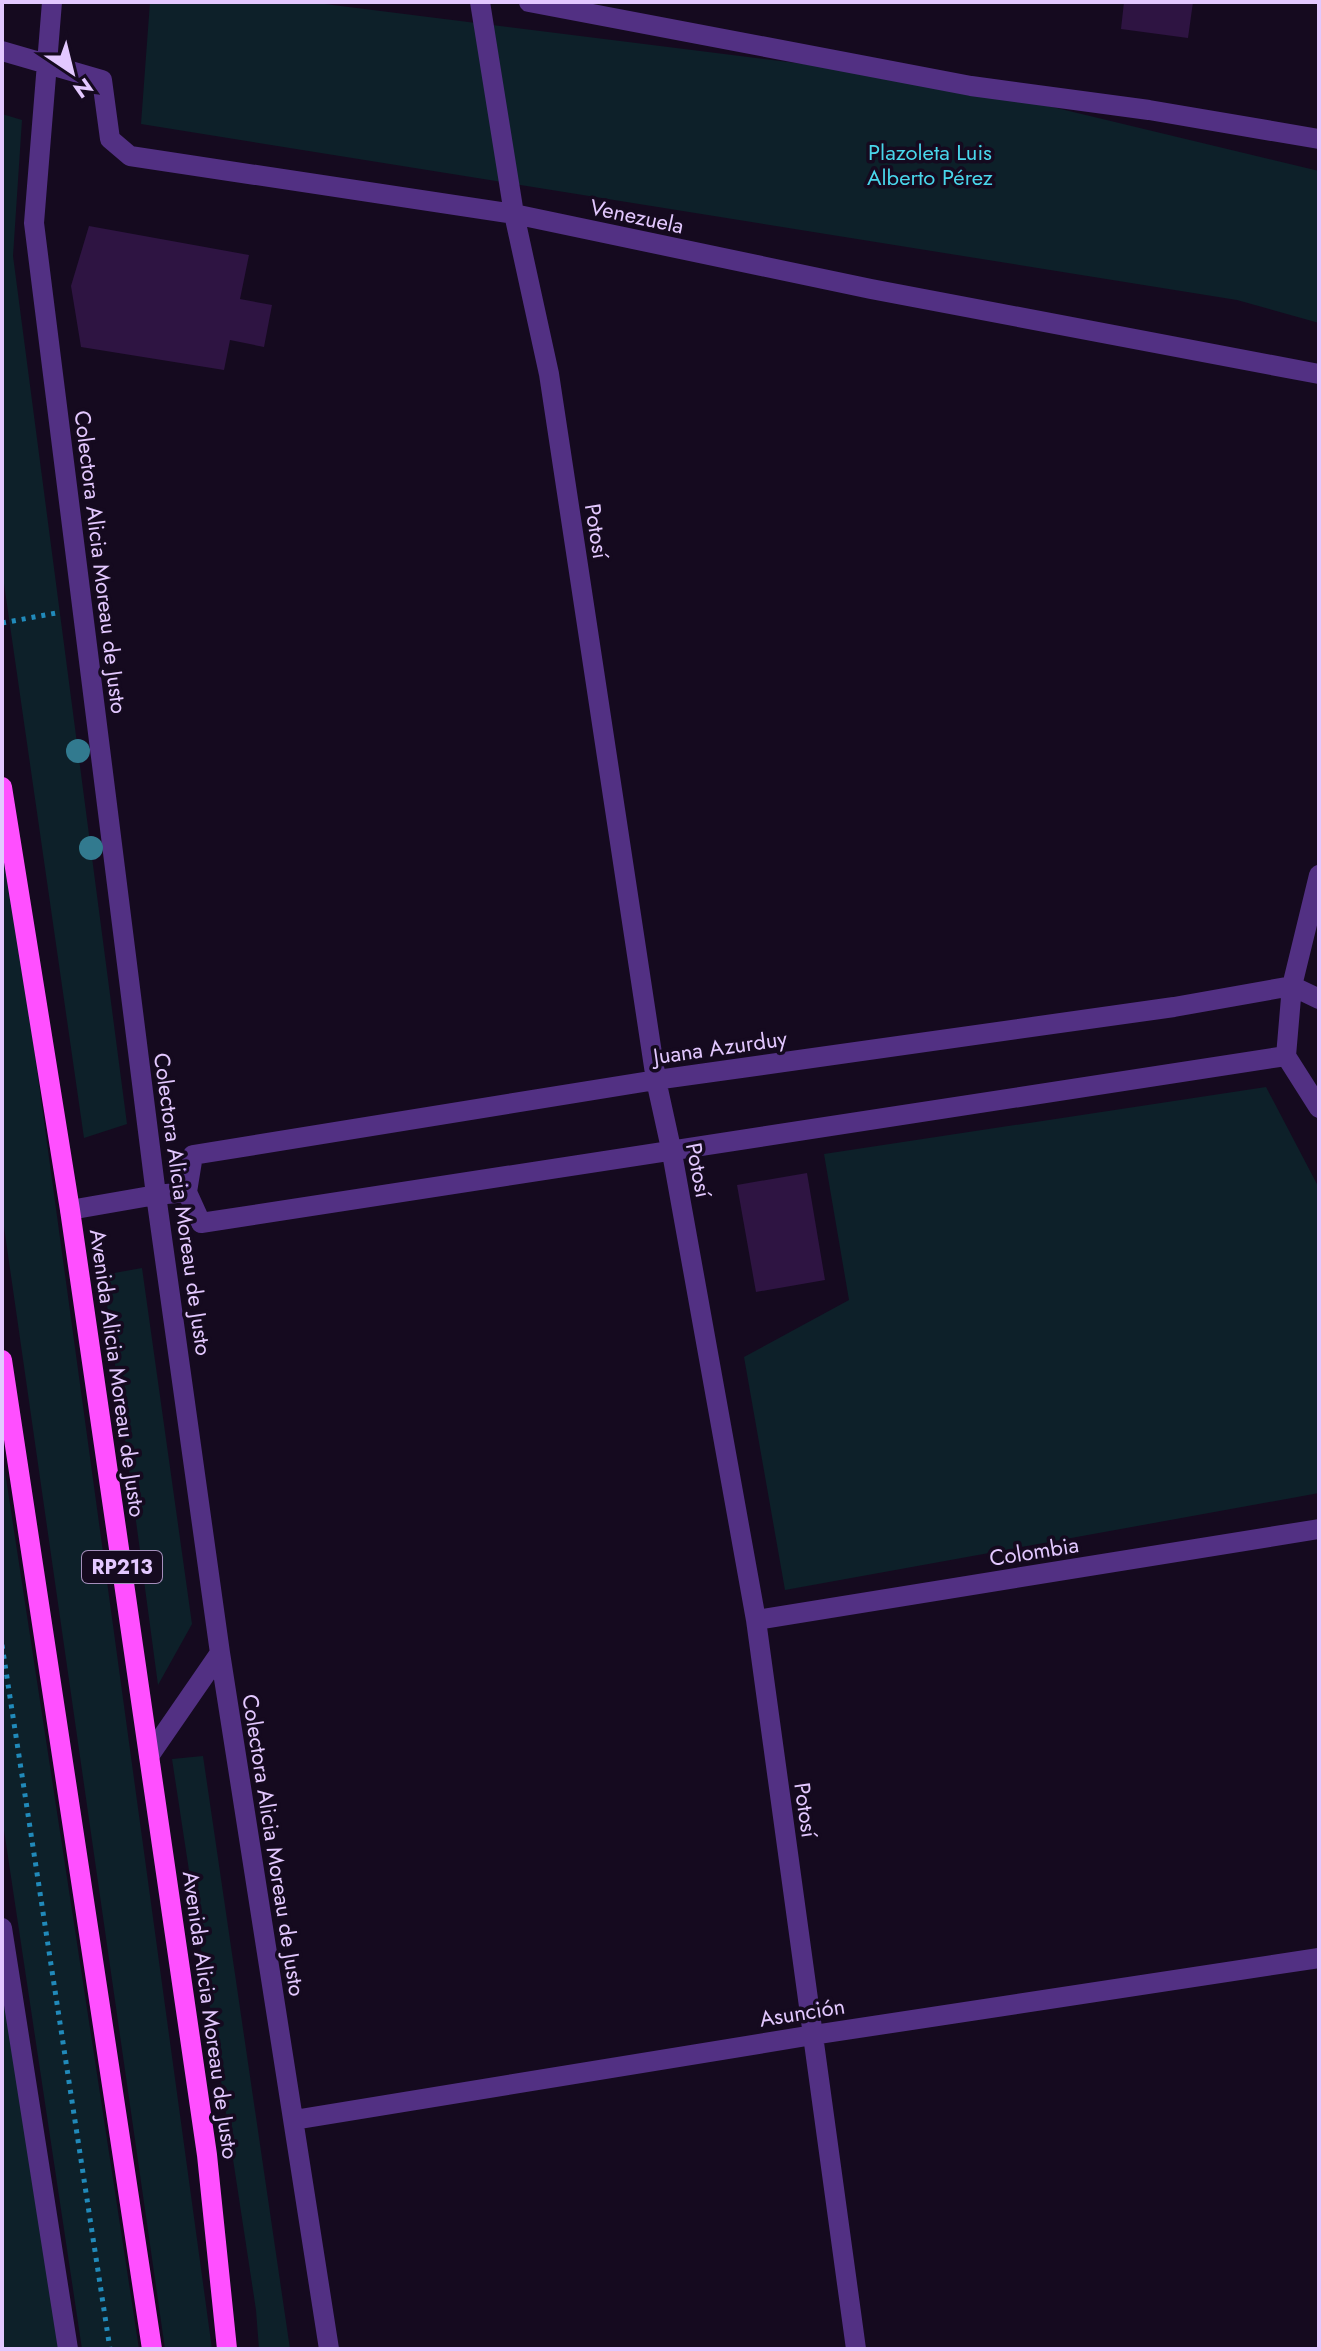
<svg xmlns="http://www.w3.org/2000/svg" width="1321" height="2351" font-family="Jost,sans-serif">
  <rect width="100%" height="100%" fill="#150a1f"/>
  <path fill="#0d2029" d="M150 2H309L948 82 1319 171V323L1237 300 141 124Z
    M2 114 22 120 13 256 127 1124 84 1138 2 570Z
    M2 814 212 2349H165L2 1213Z
    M1266 1087 1319 1188V1493L785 1590 744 1357 849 1300 824 1154Z
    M142 1268 192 1624 158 1685 103 1275Z
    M2 1452 139 2349H82L2 1817Z
    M203 1756 290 2349H259L256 2310 172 1759Z
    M2 1923 69 2349H2Z"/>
  <path fill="#2e1442" d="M1124 2H1193L1188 38 1121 29Z
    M89 226 249 255 240 299 272 305 264 347 230 340 224 370 81 347 71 286Z
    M807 1173 825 1280 756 1292 737 1185Z"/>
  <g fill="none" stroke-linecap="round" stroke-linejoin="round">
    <path stroke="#218aba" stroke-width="5" stroke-dasharray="4 6" stroke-linecap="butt" d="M2 623 56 613
      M2 1645 110 2349"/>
    <path stroke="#523083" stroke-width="20" d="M52 2 34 223 156 1195 220 1653 329 2349
      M480 2 514 214 549 374 656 1080 672 1153 756 1620 856 2349
      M529 2 971 86 1149 110 1319 139
      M2 51 102 80 110 139 130 156 514 214 871 289 1319 374
      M1319 875 1292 986 1286 1056 1319 1108
      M1286 1056 201 1223 187 1192 193 1155 656 1080 1174 1007 1292 986 1319 999
      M70 1210 156 1195 187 1192
      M756 1620 1319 1529
      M149 1756 220 1653
      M2 1928 68 2349
      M294 2120 813 2035 1319 1958"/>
    <path stroke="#ff4fff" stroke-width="20" d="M2 787 70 1210 149 1756 207 2155 227 2349
      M2 1360 152 2349"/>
  </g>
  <g fill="#327a8f">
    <circle cx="78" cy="751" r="12"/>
    <circle cx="91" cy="848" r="12"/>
  </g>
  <g text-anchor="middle" stroke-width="7" stroke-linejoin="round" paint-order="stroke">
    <rect fill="#150a1f" stroke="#a58fbc" stroke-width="2" x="82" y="1551" width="80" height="32" rx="6"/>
    <g font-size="20" font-weight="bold" fill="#e3c8ff">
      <text x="122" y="1574">RP213</text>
    </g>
    <g font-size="22" fill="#49d6ea" stroke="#150a1f">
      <text x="930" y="160">Plazoleta Luis<tspan x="930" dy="25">Alberto Pérez</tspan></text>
    </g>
    <g font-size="22" fill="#e3c8ff" stroke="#150a1f">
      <text transform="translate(637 216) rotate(12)" y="8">Venezuela</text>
      <text transform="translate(597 531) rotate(81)" y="8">Potosí</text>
      <text transform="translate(101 562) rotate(83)" y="8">Colectora Alicia Moreau de Justo</text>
      <text transform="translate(720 1047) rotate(-8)" y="8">Juana Azurduy</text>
      <text transform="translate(699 1170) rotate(79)" y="8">Potosí</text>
      <text transform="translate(183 1204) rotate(82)" y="8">Colectora Alicia Moreau de Justo</text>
      <text transform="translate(118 1373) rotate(82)" y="8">Avenida Alicia Moreau de Justo</text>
      <text transform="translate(1034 1551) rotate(-9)" y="8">Colombia</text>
      <text transform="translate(806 1810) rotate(82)" y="8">Potosí</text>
      <text transform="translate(274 1845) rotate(81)" y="8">Colectora Alicia Moreau de Justo</text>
      <text transform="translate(802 2012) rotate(-9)" y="8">Asunción</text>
      <text transform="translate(211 2015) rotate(82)" y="8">Avenida Alicia Moreau de Justo</text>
    </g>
  </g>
  <rect width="1321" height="2351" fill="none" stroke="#e3c8ff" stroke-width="8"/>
  <g transform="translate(72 72) rotate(145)" stroke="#150a1f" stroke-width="6" paint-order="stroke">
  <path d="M0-6L14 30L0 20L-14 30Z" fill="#e3c8ff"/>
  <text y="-12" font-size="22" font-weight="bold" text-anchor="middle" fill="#e3c8ff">N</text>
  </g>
</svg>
